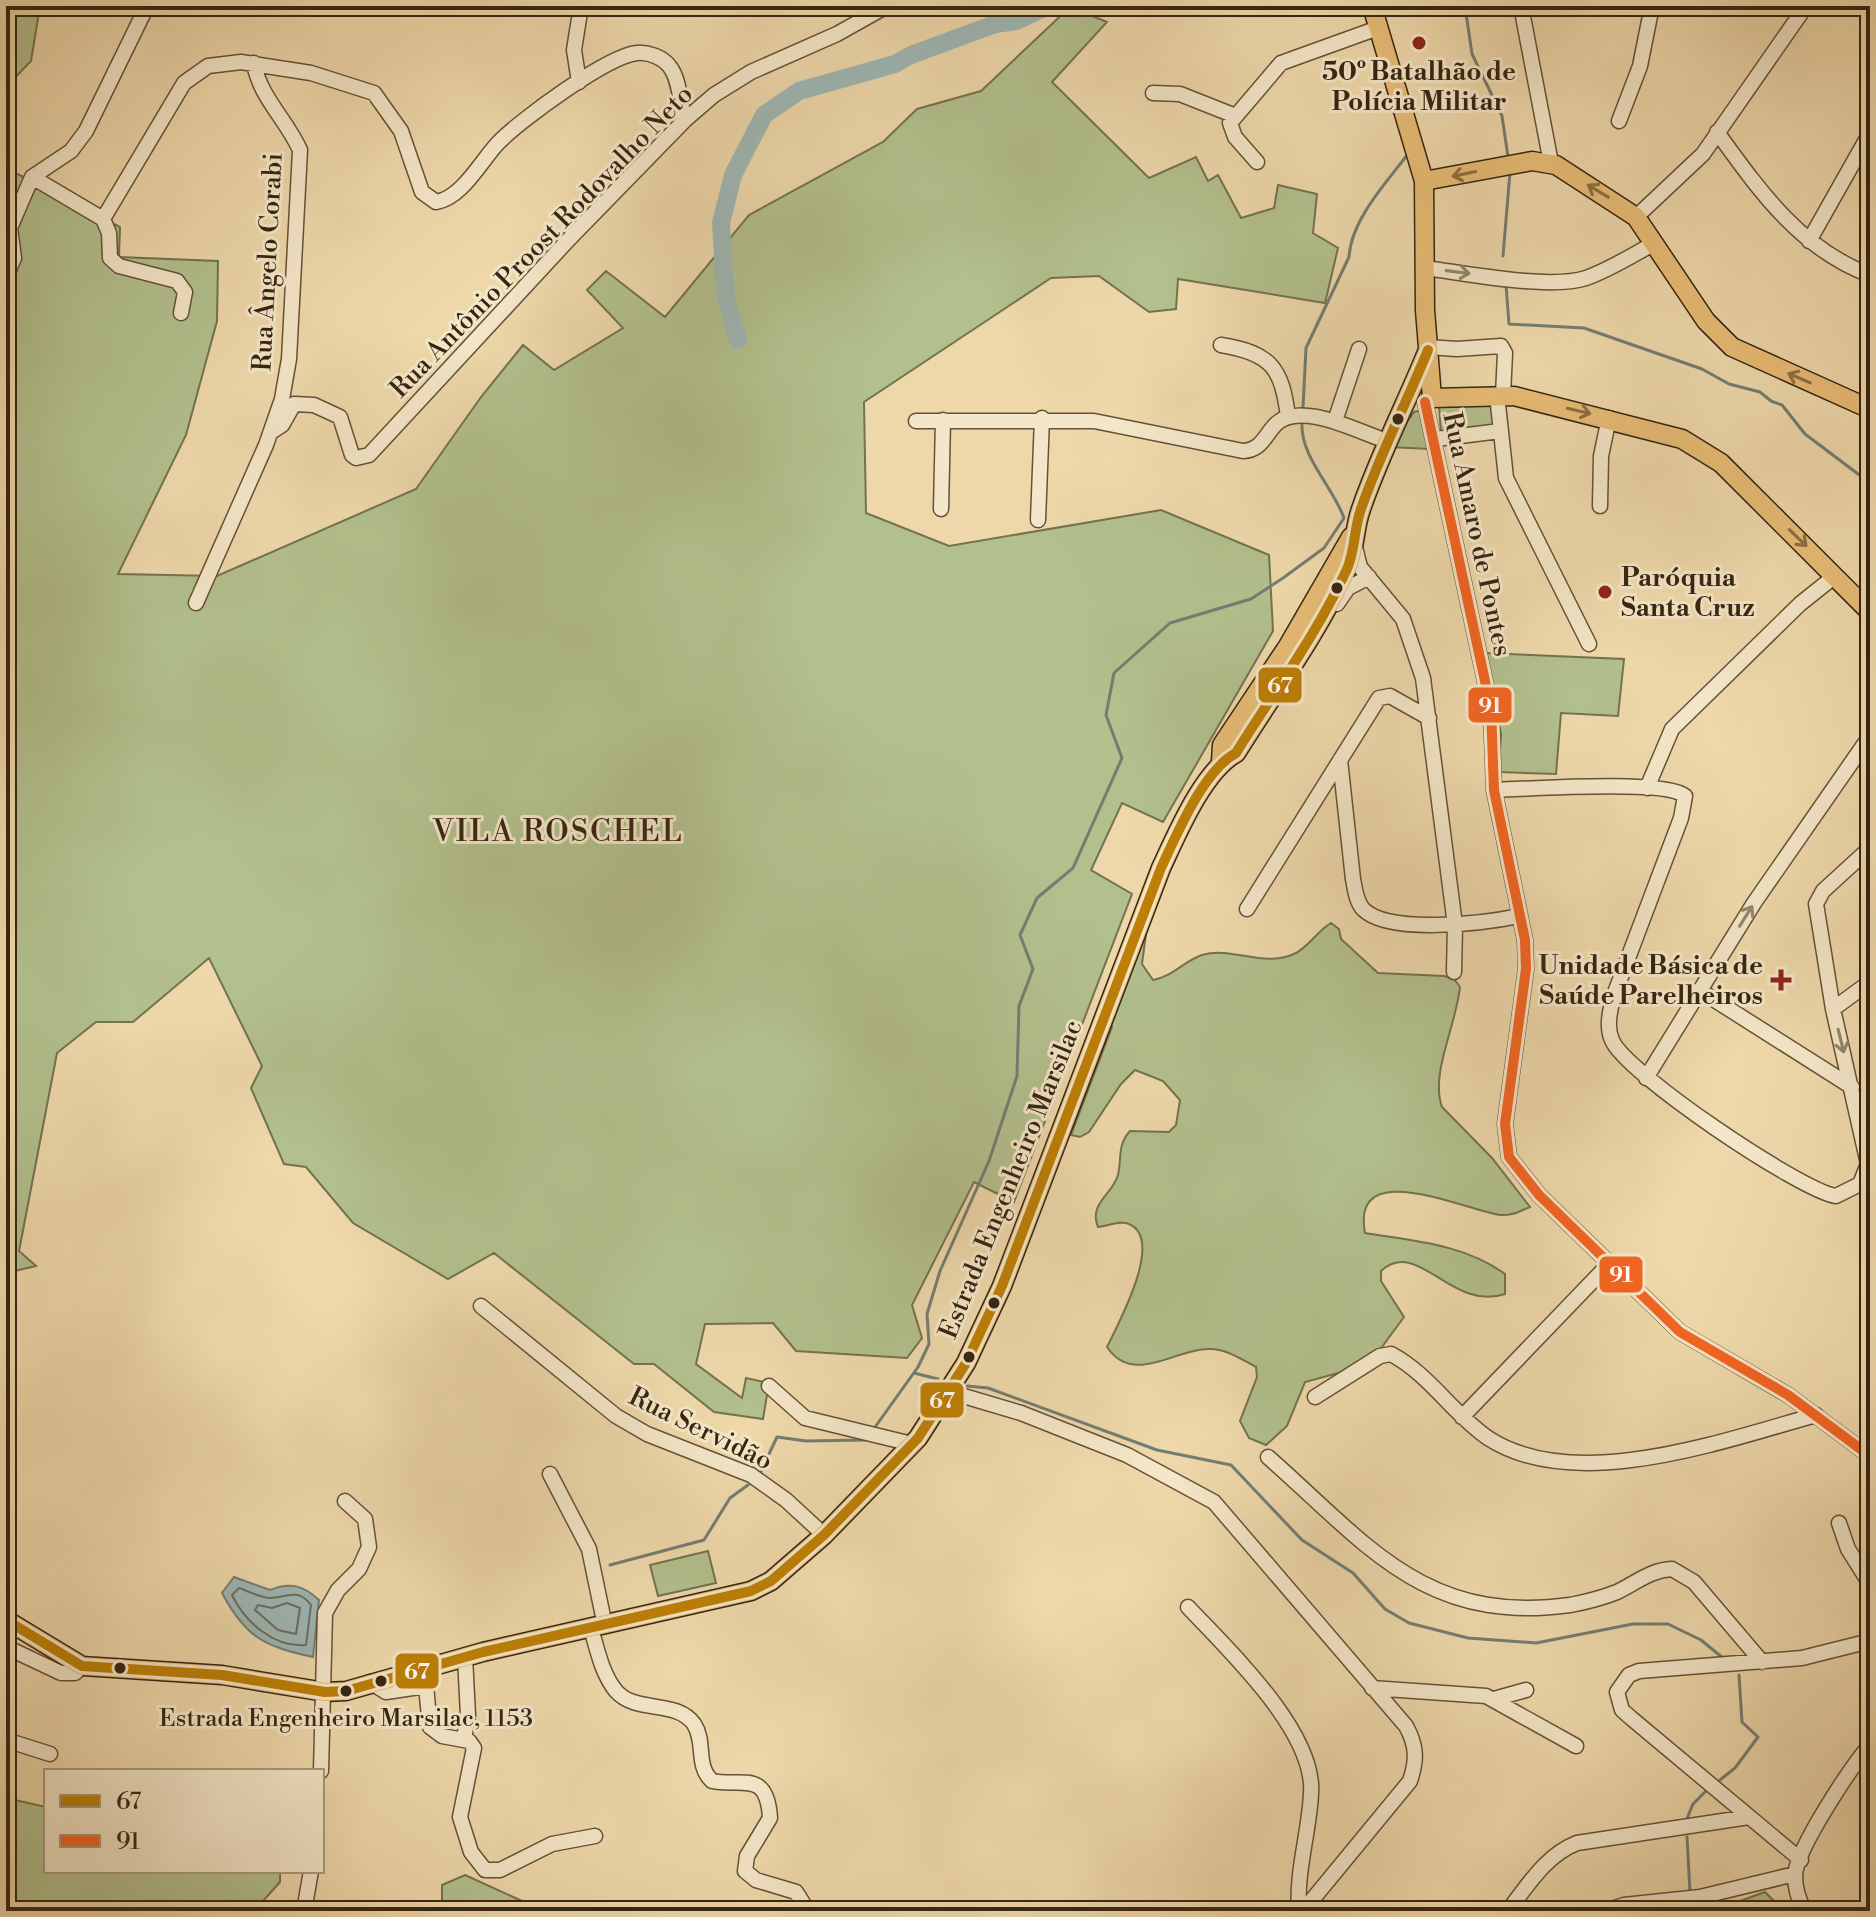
<svg xmlns="http://www.w3.org/2000/svg" width="1876" height="1917" font-family="'Libre Bodoni',serif">
  <rect width="100%" height="100%" fill="#eed8aa"/>
  <filter id="stains"><feTurbulence type="fractalNoise" baseFrequency=".0025" numOctaves="4"/><feColorMatrix values="0 0 0 0 .2 0 0 0 0 .09 0 0 0 0 .02 0 0 0 .5 -.17"/></filter>
  <radialGradient id="worn" r=".72"><stop offset=".6" stop-color="#630" stop-opacity="0"/><stop offset="1" stop-color="#630" stop-opacity=".3"/></radialGradient>
  <path fill="#b2c08d" stroke="#74724f" stroke-width="2" d="M6 6H40L31 61 6 87Z
    M1070 7 1107 22 1052 82 1149 178 1196 157 1208 181 1218 175 1241 218 1274 208 1278 185 1317 194 1313 233 1338 248 1325 303 1178 279 1176 309 1149 312 1099 276 1051 278 864 402 866 513 949 546 1161 510 1269 555 1273 631 1163 822 1122 803 1091 870 1132 894 1014 1202 974 1182 912 1305 922 1338 907 1358 796 1351 773 1323 705 1324 696 1364 742 1398 746 1378 769 1383 763 1419 714 1412 654 1364H634L494 1253 448 1279 353 1223 306 1167 284 1164 251 1088 262 1066 209 958 133 1022H96L57 1053 19 1251 36 1266 6 1273V168L120 227 119 257 218 261 217 321 186 435 118 574 217 576 416 489 481 397 523 345 554 370 623 328 587 290 606 271 665 317 749 215 883 142 917 109 981 91Z
    M1489 404 1492 407 1493 426 1441 433 1439 407Z
    M1423 410 1431 449 1389 447 1414 412Z
    M1485 653 1624 659 1618 716 1561 713 1556 774 1499 772 1501 734Z
    M1331 923 1339 929 1341 939 1378 973 1444 976 1454 979 1460 987C1456 1026 1430 1074 1442 1107L1492 1158 1530 1207C1520 1211 1512 1216 1501 1215 1469 1212 1350 1154 1365 1233 1413 1241 1464 1244 1505 1274V1294C1451 1312 1418 1237 1381 1271V1281L1404 1317 1376 1355 1342 1372 1305 1382 1287 1426 1266 1445 1249 1438 1240 1421 1257 1377 1256 1367C1241 1359 1225 1348 1208 1349 1175 1349 1133 1386 1107 1347 1118 1324 1165 1239 1129 1224 1120 1220 1108 1226 1098 1227 1088 1204 1113 1194 1118 1175 1122 1158 1117 1145 1130 1131L1169 1132 1176 1125 1180 1100 1163 1081 1135 1070 1121 1084 1089 1132 1080 1137 1071 1135 1112 1027 1109 1018 1137 939 1146 934 1142 964 1153 980C1172 977 1184 961 1202 955 1232 946 1263 968 1294 954 1309 947 1317 931 1331 923Z
    M708 1551 716 1583 658 1596 650 1565Z
    M6 1798 46 1807V1871H280V1882L254 1911H6Z
    M465 1875 544 1911H442V1885Z
    M1765 1892 1784 1911H1712Z"/>
  <path fill="#9eb7b4" stroke="#747d73" stroke-width="2" d="M234 1577 270 1590C290 1582 303 1585 319 1600L313 1657C264 1646 246 1638 222 1593Z"/>
  <g fill="none" stroke-linecap="round" stroke-linejoin="round">
    <path stroke="#6a6e62" stroke-width="2" d="M239 1588C248 1591 261 1598 270 1598 288 1598 297 1587 311 1605L306 1645C274 1648 245 1622 232 1595Z
      M287 1603 300 1608 296 1634 278 1630 255 1610 258 1605 272 1608Z"/>
    <path stroke="#747d73" stroke-width="3" d="M1465 6 1472 54 1502 116 1508 157
      M1503 256 1510 172
      M1506 285 1509 324 1584 328 1702 369 1729 384 1760 392 1771 401 1782 405 1805 434 1870 483
      M1303 407 1306 348 1349 257C1351 220 1386 183 1408 154
      M914 1373 938 1379
      M967 1386 988 1388 1157 1450 1231 1465 1302 1540 1353 1573 1385 1609 1409 1623 1468 1638 1536 1643 1633 1624H1668L1701 1640 1723 1658
      M873 1430 918 1367 929 1344 927 1314 940 1271 989 1161 1017 1076 1019 1006 1033 969 1020 935 1037 898 1073 868 1122 758 1106 715 1114 673 1170 623 1251 599 1283 578 1324 548 1344 518C1333 487 1300 456 1302 423
      M761 1471 777 1437 806 1441 866 1440
      M610 1565 704 1540 730 1498 748 1485
      M1720 1780 1735 1768 1758 1737 1742 1722 1739 1675
      M1686 1821 1693 1804 1707 1790
      M1687 1837 1690 1892"/>
    <path stroke="#9eb7b4" stroke-width="18" d="M738 340 725 293 721 223 733 175 764 115 799 91 895 64 911 55 995 24 1016 21 1048 6"/>
    <g stroke="#645237" stroke-width="17">
      <path id="minor" d="M1521 6 1551 163
        M579 82 574 50 581 6
        M1153 93 1180 94 1233 115
        M1619 121 1640 66 1652 6
        M1717 132C1759 190 1800 249 1870 275
        M1257 162 1235 137 1230 123 1281 63 1378 28
        M32 177 103 219 109 233 110 258 119 266 177 281 185 292 181 313
        M32 177 71 151 86 131 147 6
        M1636 217 1703 154 1806 6
        M103 219 184 83 208 66 241 62 311 73 374 93 401 131 422 192 436 202C462 198 481 161 498 143 519 121 607 56 637 53 648 52 663 57 670 67 680 80 680 104 685 120
        M1809 241 1870 133
        M1425 268C1465 273 1549 290 1586 278 1609 270 1631 256 1653 244
        M6 277 14 258 10 228 32 177
        M1221 345C1272 353 1282 369 1288 417
        M1427 347 1457 349 1501 346 1505 353 1503 395
        M1497 395 1506 478 1589 644
        M1425 402 1491 709 1494 790 1525 940 1526 969 1505 1124 1509 1157 1539 1195 1680 1332 1788 1395 1870 1456
        M916 421H1094L1243 451C1261 450 1264 437 1275 425 1299 399 1360 433 1387 441
        M1335 421 1359 349
        M270 433 282 425 294 404 314 405 340 417 352 455 356 458 369 455 570 238 685 120 714 95 751 72 837 34 887 6
        M1436 439 1500 431
        M1600 506 1601 456 1609 418
        M941 509 943 420
        M1038 520 1042 418
        M1355 547 1360 567 1403 619 1423 678 1455 925 1454 972
        M196 603 266 445 282 399 289 359 300 150C286 119 259 96 254 63
        M1337 604 1348 588 1369 577
        M1340 760 1353 879C1355 889 1356 901 1363 909 1388 935 1486 923 1519 916
        M1647 788 1672 729 1800 604 1835 576
        M1494 790C1526 789 1667 779 1685 796L1681 818 1613 998C1610 1011 1606 1027 1612 1040 1624 1072 1801 1191 1836 1196L1860 1184 1868 1164 1833 1009 1816 904 1823 891 1870 848
        M1247 909 1379 698 1390 696 1429 718
        M1699 990 1852 1087
        M1833 1009 1870 982
        M1646 1078 1754 903 1870 736
        M481 1306 616 1416 647 1434 751 1475 786 1500 824 1535
        M769 1386 805 1418 912 1444
        M950 1392 1021 1413 1127 1455 1214 1502 1406 1726C1417 1746 1417 1760 1410 1781L1303 1911
        M1315 1397 1380 1356 1391 1354C1429 1374 1453 1414 1488 1438 1575 1495 1725 1440 1816 1415
        M1462 1417 1609 1264
        M1268 1457C1366 1543 1424 1625 1570 1605 1586 1602 1602 1598 1617 1592 1636 1583 1650 1570 1672 1569L1694 1582 1762 1662
        M550 1474 589 1549 605 1626
        M1839 1523 1848 1549 1870 1584
        M1188 1607C1229 1651 1316 1732 1311 1794 1309 1833 1296 1872 1299 1911
        M591 1628C597 1649 602 1674 616 1691 636 1714 676 1699 694 1724 706 1742 695 1765 712 1781 742 1787 767 1769 770 1818L747 1856 745 1871 756 1880 796 1892 808 1911
        M6 1647 61 1673H75L82 1666
        M370 1682 386 1692 426 1686 428 1678
        M426 1686 430 1727 442 1736 469 1741 474 1748 460 1817 471 1852 485 1870H500L552 1844 595 1836
        M1372 1688 1486 1696 1576 1746
        M1494 1699 1526 1690
        M464 1739 468 1715 465 1657
        M6 1740 50 1754
        M321 1771 325 1613 338 1590 359 1569 369 1547 365 1519 345 1501
        M1801 1860 1631 1718 1622 1710 1617 1692 1629 1675 1639 1671 1802 1658 1870 1641
        M304 1911 311 1871
        M1508 1911C1528 1885 1546 1855 1577 1843L1749 1817
        M1606 1911 1624 1905 1700 1897 1795 1874
        M1805 1911C1799 1901 1795 1887 1795 1875 1797 1848 1851 1767 1870 1745"/>
    </g>
    <g stroke="#362511" stroke-width="21">
      <path id="major" d="M1372 6 1424 181 1425 310 1432 398
        M1424 181 1532 161 1556 165 1636 217 1706 321 1732 347 1870 409
        M1432 398 1514 396 1682 439 1721 463 1870 612
        M1221 761 1222 745 1288 646 1351 537
        M6 1620 82 1666 222 1675 325 1692 346 1691 483 1652 751 1591 771 1581 824 1535 918 1438 966 1363 1002 1286 1161 868C1177 834 1203 771 1236 753 1274 692 1317 634 1347 569 1355 551 1354 528 1361 509 1380 454 1406 404 1428 350"/>
    </g>
    <use href="#minor" stroke="#f4e6c8" stroke-width="14"/>
    <use href="#major" stroke="#e7bc75" stroke-width="18"/>
    <g stroke="#f4e6c8" stroke-width="16">
      <path id="bus-1" d="M6 1620 82 1666 222 1675 325 1692 346 1691 483 1652 751 1591 771 1581 824 1535 918 1438 966 1363 1002 1286 1161 868C1177 834 1203 771 1236 753 1274 692 1317 634 1347 569 1355 551 1354 528 1361 509 1380 454 1406 404 1428 350"/>
    </g>
    <g stroke="#f4e6c8" stroke-width="16">
      <path id="bus-2" d="M1425 402 1491 709 1494 790 1525 940 1526 969 1505 1124 1509 1157 1539 1195 1680 1332 1788 1395 1870 1456"/>
    </g>
    <use href="#bus-1" stroke="#bd7f05" stroke-width="10"/>
    <use href="#bus-2" stroke="#f26522" stroke-width="10"/>
  </g>
  <defs><path id="oneway-shaft" d="M-6 0H5M1.5-3L5.5 0L1.5 3" fill="none" stroke-width="1.6" stroke-linecap="round" stroke-linejoin="round" transform="scale(2)"/></defs>
  <g stroke="#8e7043">
    <use href="#oneway-shaft" transform="translate(1464 174) rotate(168)"/>
    <use href="#oneway-shaft" transform="translate(1598 191) rotate(-149)"/>
    <use href="#oneway-shaft" transform="translate(1799 378) rotate(-157)"/>
    <use href="#oneway-shaft" transform="translate(1579 411) rotate(13)"/>
    <use href="#oneway-shaft" transform="translate(1798 538) rotate(44)"/>
  </g>
  <g stroke="#95866c">
    <use href="#oneway-shaft" transform="translate(1458 272) rotate(7)"/>
    <use href="#oneway-shaft" transform="translate(1746 916) rotate(-58)"/>
    <use href="#oneway-shaft" transform="translate(1841 1041) rotate(76)"/>
  </g>
  <g fill="#8f2418" stroke="#f4e6c8" stroke-width="3">
    <circle cx="1419" cy="43" r="8"/>
    <circle cx="1605" cy="592" r="8"/>
    <path d="M1777 968h8v8h8v8h-8v8h-8v-8h-8v-8h8z"/>
  </g>
  <g fill="#362511" stroke="#f4e6c8" stroke-width="3">
    <circle cx="1398" cy="419" r="7"/>
    <circle cx="1337" cy="588" r="7"/>
    <circle cx="994" cy="1303" r="7"/>
    <circle cx="969" cy="1357" r="7"/>
    <circle cx="120" cy="1668" r="7"/>
    <circle cx="381" cy="1681" r="7"/>
    <circle cx="346" cy="1691" r="7"/>
  </g>
  <g text-anchor="middle" stroke-width="6" stroke-linejoin="round" paint-order="stroke">
    <g font-size="24" fill="#362511" stroke="#f4e6c8">
      <text x="346" y="1726">Estrada Engenheiro Marsilac, 1153</text>
    </g>
    <g font-size="26" font-weight="bold" fill="#362511" stroke="#f4e6c8">
      <text x="1419" y="80">50º Batalhão de<tspan x="1419" dy="30">Polícia Militar</tspan></text>
      <text x="1621" y="586" text-anchor="start">Paróquia<tspan x="1621" dy="30">Santa Cruz</tspan></text>
      <text x="1763" y="974" text-anchor="end">Unidade Básica de<tspan x="1763" dy="30">Saúde Parelheiros</tspan></text>
    </g>
    <g font-size="26" fill="#362511" stroke="#f4e6c8">
      <text transform="translate(541 241) rotate(-46)" y="9">Rua Antônio Proost Rodovalho Neto</text>
      <text transform="translate(267 262) rotate(-87)" y="9">Rua Ângelo Corabi</text>
      <text transform="translate(1478 534) rotate(78)" y="9">Rua Amaro de Pontes</text>
      <text transform="translate(1010 1179) rotate(-68)" y="9">Estrada Engenheiro Marsilac</text>
      <text transform="translate(701 1428) rotate(26)" y="9">Rua Servidão</text>
    </g>
    <g font-size="30" letter-spacing="2" fill="#362511" stroke="#f4e6c8">
      <text x="558" y="841">VILA ROSCHEL</text>
    </g>
  </g>
  <g stroke="#f4e6c8" stroke-width="3">
    <rect x="1257" y="666" width="46" height="38" rx="8" fill="#bd7f05"/>
    <rect x="1467" y="686" width="46" height="38" rx="8" fill="#f26522"/>
    <rect x="1598" y="1255" width="46" height="39" rx="8" fill="#f26522"/>
    <rect x="919" y="1381" width="46" height="38" rx="8" fill="#bd7f05"/>
    <rect x="394" y="1652" width="46" height="38" rx="8" fill="#bd7f05"/>
  </g>
  <g font-size="22" text-anchor="middle" font-weight="bold" fill="#fff">
    <text x="1280" y="693">67</text>
    <text x="1490" y="713">91</text>
    <text x="1621" y="1282">91</text>
    <text x="942" y="1408">67</text>
    <text x="417" y="1679">67</text>
  </g>
  <rect width="1876" height="1917" fill="none" stroke="#eed8aa" stroke-width="32"/>
  <rect x="8" y="8" width="1860" height="1901" fill="none" stroke="#362511" stroke-width="4"/>
  <rect x="16" y="16" width="1844" height="1885" fill="none" stroke="#362511" stroke-width="2"/>
  <rect x="44" y="1769" width="280" height="104" fill="#f4e6c8" stroke="#a8997f" stroke-width="2"/>
  <rect x="60" y="1795" width="40" height="12" fill="#bd7f05" stroke="#a8997f" stroke-width="2"/>
  <text x="116" y="1809" font-size="24" fill="#362511">67</text>
  <rect x="60" y="1835" width="40" height="12" fill="#f26522" stroke="#a8997f" stroke-width="2"/>
  <text x="116" y="1849" font-size="24" fill="#362511">91</text>
  <rect width="100%" height="100%" filter="url(#stains)"/>
  <rect width="100%" height="100%" fill="url(#worn)"/>
</svg>
